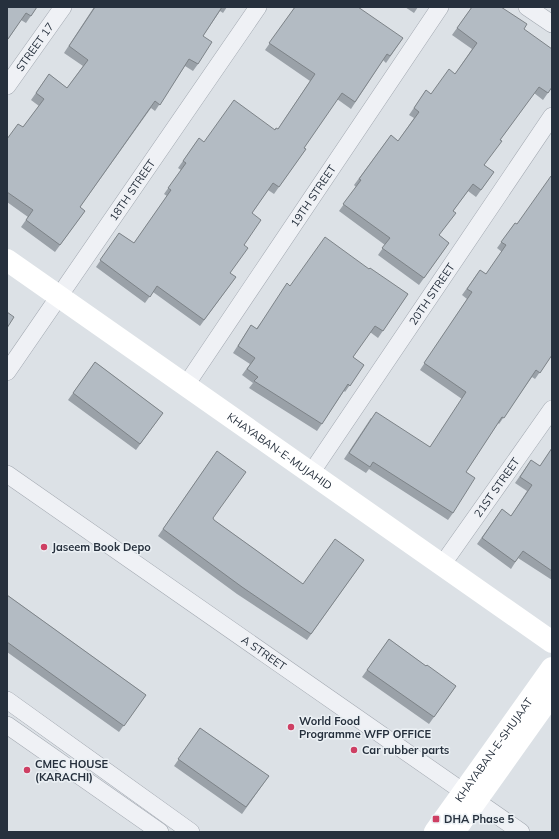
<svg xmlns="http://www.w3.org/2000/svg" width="559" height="839" font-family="Mulish,sans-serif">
  <rect width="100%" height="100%" fill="#dce1e6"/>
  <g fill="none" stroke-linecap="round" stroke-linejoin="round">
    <g stroke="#a2a8b0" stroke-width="18">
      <g id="minor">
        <path d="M527 7 552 24"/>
        <path id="s1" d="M7 86 63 7"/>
        <path id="s2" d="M7 372 258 7"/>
        <path id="s3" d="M186 385 440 7"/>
        <path id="s4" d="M311 473 552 116"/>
        <path id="s5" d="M7 474 521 832"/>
        <path id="s6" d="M442 565 552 409"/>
        <path d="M7 700 191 832"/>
        <path d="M7 725 160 832"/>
      </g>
    </g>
    <use href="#minor" stroke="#eff1f5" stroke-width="17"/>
    <g stroke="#fff" stroke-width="22">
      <path id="s7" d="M7 260 552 642"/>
      <path id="s8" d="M435 832 552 668"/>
      <path d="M454 832 552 694"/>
    </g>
  </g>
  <path fill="#9aa1a8" d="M7 7H37L26 23 21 20 7 41Z
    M94 7H227L223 13 220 11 203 36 198 64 193 71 185 66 155 111 151 108 80 207 85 211 55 252 21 227 28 217 7 202V139L23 127 39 106 31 100 49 74 67 88 83 66 64 53Z
    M295 7 403 38 386 63 383 60 351 109 337 99 304 148 306 149 274 194 268 190 252 213 244 245 230 273 236 277 200 326 153 292 145 303 96 267 119 233 134 243 167 196 164 194 181 170 178 168 199 138 204 142 278 129 310 81 265 50Z
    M405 7H418L414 13Z
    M472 7 524 29 552 87 543 100 534 93 500 140 484 165 494 172 476 197 468 191 453 211 439 235 449 243 419 285 378 255 385 245 339 211 356 187 354 185 391 135 398 141 414 118 409 115 426 90 431 94 455 74 472 49 452 35Z
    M515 223 552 355 535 379 532 377 499 424 498 423 466 472 453 513 448 520 369 469 366 473 344 459 371 418 430 447 462 399 420 370 467 299 462 295 480 270 486 274 502 252 497 248Z
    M369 269 408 294 378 338 370 332 353 357 364 365 345 392 344 391 317 431 249 388 253 383 242 375 250 364 233 353 251 325 256 329 290 286Z
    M95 362 163 413 136 450 68 400Z
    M552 448V580L518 558 511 569 477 544 502 509 511 516 527 491 515 483 531 460 540 466Z
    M217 451 213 518 214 520 303 584 364 560 307 640 237 594 158 536Z
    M7 595 146 695 119 732 7 652Z
    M389 639 426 666 456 686 429 724 362 677Z
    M200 728 269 776 242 814 174 766Z"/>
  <path fill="#b3bbc3" stroke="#7d8388" d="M7 7H37L31 16 26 13 8 39 7 38Z
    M95 7H222L203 36 212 42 198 64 189 59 160 105 155 101 80 207 85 211 60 245 26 220 33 210 7 192V139L18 124 23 127 44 99 36 93 49 74 67 88 88 60 69 46Z
    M295 7H358L403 38 390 56 387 54 355 102 342 93 304 148 306 149 279 187 273 183 252 213 261 220 244 245 248 248 230 273 236 277 204 320 157 286 150 297 100 260 119 233 134 243 171 190 168 188 186 163 183 161 199 138 204 142 234 100 275 130 276 128 278 129 315 74 269 43Z
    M472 7H501L527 24 524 29 552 49V87L548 93 539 87 500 140 502 141 484 165 494 172 481 190 473 184 453 211 456 213 439 235 449 243 424 278 382 248 390 238 343 204 361 180 359 179 391 135 398 141 419 112 414 108 426 90 431 94 449 69 455 74 477 43 457 28Z
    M551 176 552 177V355L540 373 536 370 504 418 502 417 466 472 475 478 453 513 373 462 370 467 349 453 376 412 430 447 466 392 424 363 472 292 467 289 480 270 486 274 506 245 501 242 515 223 517 224Z
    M325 237 369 269 370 268 408 294 383 331 375 326 353 357 364 365 350 386 348 384 322 424 254 381 258 377 247 369 255 358 238 346 251 325 257 329 287 283 290 286Z
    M7 312 14 317 7 328Z
    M95 362 163 413 140 444 73 393Z
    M552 448V571L523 551 515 562 482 538 502 509 511 516 532 485 520 477 531 460 540 466Z
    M217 451 246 472 213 518 214 520 303 584 335 539 364 560 311 634 242 587 163 529Z
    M7 595 146 695 124 726 7 642Z
    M389 639 426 666 427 665 456 686 434 717 367 670Z
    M200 728 269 776 246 807 178 759Z"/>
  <g fill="#ce3f63" stroke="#ebf0f4" stroke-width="1.5">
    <circle cx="44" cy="547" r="4"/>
    <circle cx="291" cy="727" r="4"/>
    <circle cx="354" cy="750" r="4"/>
    <circle cx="27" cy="770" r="4"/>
    <rect x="432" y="815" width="8" height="8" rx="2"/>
  </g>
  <g text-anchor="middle" stroke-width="3" stroke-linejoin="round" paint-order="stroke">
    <g font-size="11" fill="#26303d" stroke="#ebf0f4">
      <text dy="4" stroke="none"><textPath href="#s1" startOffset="48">STREET 17</textPath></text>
      <text dy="4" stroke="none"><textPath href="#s2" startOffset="221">18TH STREET</textPath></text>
      <text dy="4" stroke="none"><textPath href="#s3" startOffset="228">19TH STREET</textPath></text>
      <text dy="4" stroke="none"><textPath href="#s4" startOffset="216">20TH STREET</textPath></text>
      <text dy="4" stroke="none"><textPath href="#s7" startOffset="333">KHAYABAN-E-MUJAHID</textPath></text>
      <text dy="4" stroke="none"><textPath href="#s6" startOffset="95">21ST STREET</textPath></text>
      <text dy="4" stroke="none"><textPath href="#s5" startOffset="313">A STREET</textPath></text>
      <text dy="4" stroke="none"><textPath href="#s8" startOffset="101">KHAYABAN-E-SHUJAAT</textPath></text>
    </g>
    <g font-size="11" font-weight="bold" fill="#26303d" stroke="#ebf0f4" text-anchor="start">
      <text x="52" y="551">Jaseem Book Depo</text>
      <text x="299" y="725">World Food<tspan x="299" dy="13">Programme WFP OFFICE</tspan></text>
      <text x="362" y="754">Car rubber parts</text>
      <text x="35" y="768">CMEC HOUSE<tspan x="35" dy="13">(KARACHI)</tspan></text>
      <text x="444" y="823">DHA Phase 5</text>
    </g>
  </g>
  <rect width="559" height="839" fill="none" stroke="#26303d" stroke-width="16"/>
</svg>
